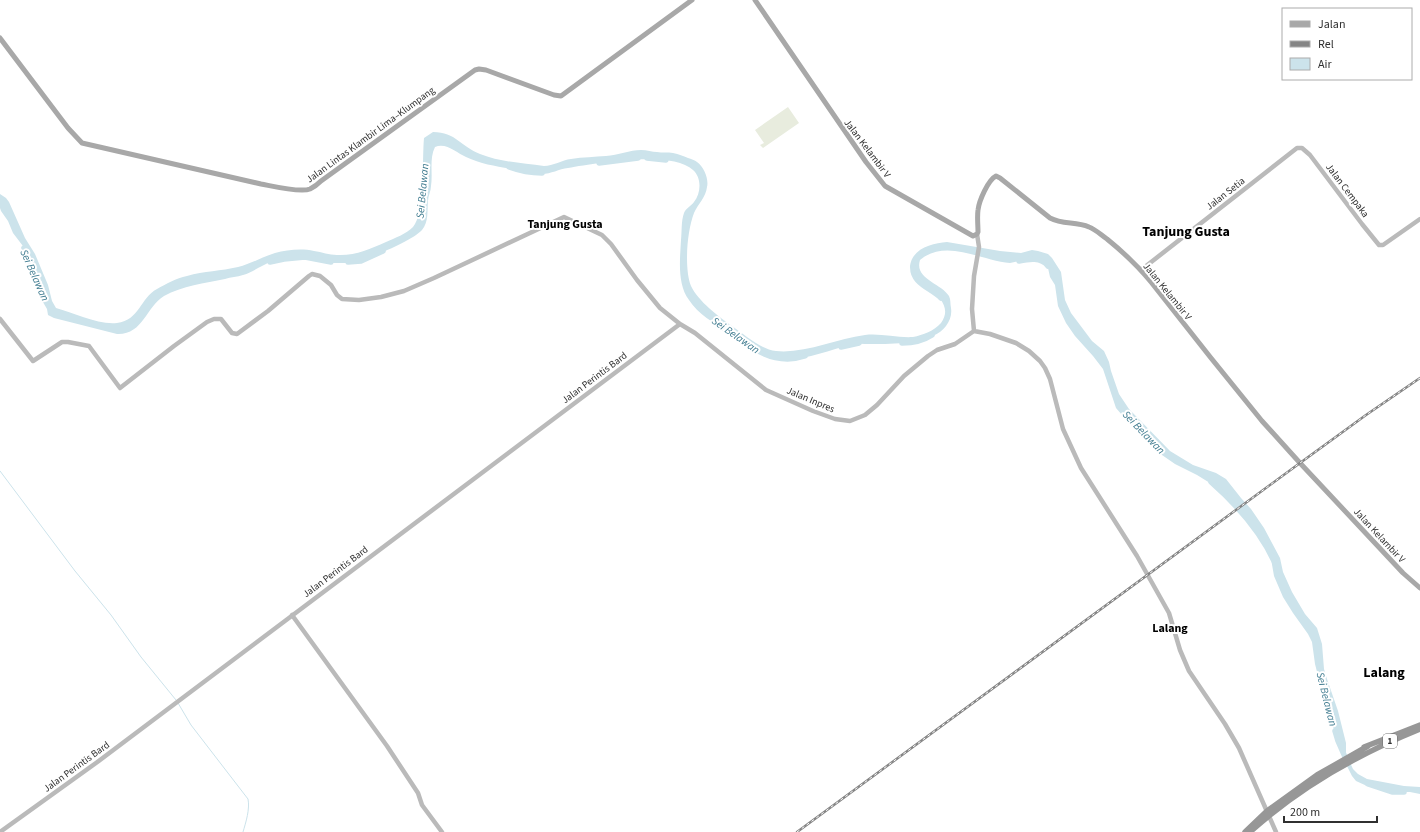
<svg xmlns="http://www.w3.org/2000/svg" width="1420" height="832" font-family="'Source Sans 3',sans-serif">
  <rect width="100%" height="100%" fill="#fff"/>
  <path fill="#e8ecde" d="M788 107 799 123 763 148 760 145 764 143 755 130Z"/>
  <path fill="#cce3eb" d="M433 132C456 132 461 147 480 154 500 162 523 163 544 166 553 166 562 160 571 159 583 157 595 157 606 156 618 155 630 150 641 150 647 150 652 152 657 152 662 153 668 152 673 153 679 154 683 156 688 158 691 159 695 160 697 162 704 167 709 179 707 187 706 197 698 204 694 213 687 231 684 268 691 286 698 301 719 317 732 326 745 335 760 349 776 351 804 354 836 339 865 335 880 333 897 338 913 337 923 335 934 331 941 323 958 299 918 285 910 267 911 249 932 243 947 242L1000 251 1021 253 1032 250 1038 251 1048 254 1052 258 1061 272 1065 300 1071 313 1092 341 1104 351 1109 362 1111 371 1119 394 1129 409 1170 451 1193 465 1216 473 1226 479 1241 498 1251 509 1264 528 1280 558 1283 572 1292 592 1305 614 1317 628 1322 644 1324 669 1327 679 1338 711 1346 743V754L1353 769 1358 774 1367 779 1404 786 1420 787V794L1410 792H1395L1367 786 1356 781 1352 776 1342 756 1343 749 1337 739 1325 703 1315 664 1312 642 1308 634 1293 613 1283 597 1274 576 1270 553 1261 538 1244 515 1218 488 1197 475 1175 464 1162 455 1128 422 1116 408 1103 369 1093 356 1075 336 1066 323 1058 306 1055 285 1050 277 1048 268 1045 263 1040 260 1033 258 1010 263C982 261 946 238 920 260 914 279 941 283 949 296 951 300 950 304 951 308 952 315 950 320 946 326 932 345 891 344 870 344 863 344 857 343 850 345 828 350 797 364 775 358 757 353 743 342 728 332 714 323 698 314 689 300 677 284 680 259 681 240 682 232 681 221 684 213 686 208 691 206 694 202 701 193 702 178 693 170 672 150 596 163 568 168 559 169 551 174 542 174 534 174 526 171 519 170 501 167 483 165 466 157 457 153 446 142 435 147 429 159 433 173 431 186 431 191 428 196 428 201 427 210 429 222 422 230 411 242 364 261 348 263 342 263 335 263 330 263 315 261 300 253 285 258 277 260 269 262 262 266 256 269 250 273 243 275 237 277 231 277 225 279 205 283 182 286 164 296 146 307 143 335 117 334L54 318 48 315 47 309 40 297 30 272 29 254 13 233 8 221 1 211 0 208V194L6 198 9 202 25 238 35 254 48 285 52 301 56 308C74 313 98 325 117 323 140 320 140 298 157 289 166 284 176 278 187 276 204 271 221 271 238 267 251 264 262 257 275 253 287 250 301 248 314 251 322 252 329 255 337 255 355 256 370 249 386 242 395 238 406 234 413 227 425 214 422 158 424 138Z"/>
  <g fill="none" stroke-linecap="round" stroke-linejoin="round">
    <path stroke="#cce3eb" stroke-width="1" d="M0 471 75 571 111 615 141 657 176 700
      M178 703 191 725 248 799C250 809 246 822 243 832"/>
    <path stroke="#cce3eb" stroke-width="5.5" d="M647 158 666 160
      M599 163 638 158
      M509 167C520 171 530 173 542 173
      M24 248 27 252 32 268
      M1019 261C1029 259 1041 257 1048 266
      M270 262 284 259 305 257 331 262
      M348 262 361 261 383 251
      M913 266C911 283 931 288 941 298
      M713 321 739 339
      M902 343C912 343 923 341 932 335
      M841 347 859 343
      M753 348C769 358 787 362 805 356
      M1211 482C1236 504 1260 531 1274 561
      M1335 731 1338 741 1345 757
      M1368 784 1392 792H1404"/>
    <path stroke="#bababa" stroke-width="4.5" d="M1141 270 1297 148H1302L1310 155 1362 224 1379 245H1383L1420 219
      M0 319 33 361 62 342H68L89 346 120 388 174 346 207 322 214 319H221L232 333 237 334 268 311 309 276 312 274 320 276 331 285 337 295 342 299 359 300 381 297 404 291 434 278 564 217 602 235 611 244 637 280 660 308 680 324 695 333 766 390 813 411 835 419 850 421 865 415 877 405 904 376 928 356 937 350 955 344 974 331
      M974 331 990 334 1016 343 1029 351 1040 361 1045 368 1050 379 1063 429 1081 468 1137 556 1169 613 1180 650 1189 671 1225 724 1239 748 1276 832
      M974 331 972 309 974 276 979 247 977 234
      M292 615 387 746 418 793 422 805 442 832
      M0 832 96 763 680 324"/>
    <path stroke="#a8a8a8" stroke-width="5" d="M755 0 866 162 885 186 973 236 977 234 978 232C978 225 977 217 978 210 979 201 988 180 996 176L1000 178 1050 218C1063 225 1076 221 1089 227 1095 229 1101 235 1107 239 1123 252 1138 266 1151 282L1211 358 1262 421 1300 463 1403 573 1420 588
      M0 38 68 128 82 143 261 184C272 186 300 193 310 189 314 187 318 184 321 181L475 70 479 69 486 70 554 95 561 96 692 0"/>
    <path stroke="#979797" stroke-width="5.5" d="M1364 747 1420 725
      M1245 832 1267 811 1317 775 1368 746
      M1250 832C1300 787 1358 754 1420 729"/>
    <g stroke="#858585" stroke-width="2.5">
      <path id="rail" d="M797 832 1300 463 1366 415 1420 378"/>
    </g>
    <use href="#rail" stroke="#fff" stroke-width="1" stroke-dasharray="3" stroke-linecap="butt"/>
  </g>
  <g text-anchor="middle" stroke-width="4" stroke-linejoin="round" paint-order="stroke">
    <rect fill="#fff" stroke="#6e6e6e" stroke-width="1" x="1383" y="734" width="14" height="14" rx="3"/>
    <g font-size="9" font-weight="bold" fill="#303030">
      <text x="1390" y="744">1</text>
    </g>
    <g font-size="10" fill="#303030" stroke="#fff">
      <text transform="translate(370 134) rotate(-36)" y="4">Jalan Lintas Klambir Lima–Klumpang</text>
      <text transform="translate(868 148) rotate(53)" y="4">Jalan Kelambir V</text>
      <text transform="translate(1348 190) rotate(53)" y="4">Jalan Cempaka</text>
      <text transform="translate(1225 193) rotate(-38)" y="4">Jalan Setia</text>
      <text transform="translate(1168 291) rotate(51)" y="4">Jalan Kelambir V</text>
      <text transform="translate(594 377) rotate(-37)" y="4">Jalan Perintis Bard</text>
      <text transform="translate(811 399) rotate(23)" y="4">Jalan Inpres</text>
      <text transform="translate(1380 535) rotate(47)" y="4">Jalan Kelambir V</text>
      <text transform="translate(335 571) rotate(-37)" y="4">Jalan Perintis Bard</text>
      <text transform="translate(76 766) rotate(-36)" y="4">Jalan Perintis Bard</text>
    </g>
    <g font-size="11" font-style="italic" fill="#407c90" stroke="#fff">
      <text transform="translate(422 191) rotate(-85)" y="4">Sei Belawan</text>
      <text transform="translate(35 275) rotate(66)" y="4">Sei Belawan</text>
      <text transform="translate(736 335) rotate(35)" y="4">Sei Belawan</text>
      <text transform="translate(1144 432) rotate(46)" y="4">Sei Belawan</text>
      <text transform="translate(1327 699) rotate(76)" y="4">Sei Belawan</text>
    </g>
    <g font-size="12" font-weight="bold" fill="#000" stroke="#fff">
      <text x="565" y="228">Tanjung Gusta</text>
      <text x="1170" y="632">Lalang</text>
    </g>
    <g font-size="14" font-weight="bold" fill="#000" stroke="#fff">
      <text x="1186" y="236">Tanjung Gusta</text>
      <text x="1384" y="677">Lalang</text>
    </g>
  </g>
  <rect x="1282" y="8" width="130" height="72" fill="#ffffff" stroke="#acacac"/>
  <rect x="1290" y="21" width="20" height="6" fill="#a8a8a8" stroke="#acacac"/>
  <text x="1318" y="28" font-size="12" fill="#303030">Jalan</text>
  <rect x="1290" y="41" width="20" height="6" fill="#858585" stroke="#acacac"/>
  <text x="1318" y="48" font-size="12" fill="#303030">Rel</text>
  <rect x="1290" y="58" width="20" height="12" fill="#cce3eb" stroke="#acacac"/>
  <text x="1318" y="68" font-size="12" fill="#303030">Air</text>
  <path d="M1284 816v6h93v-6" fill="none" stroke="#303030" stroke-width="2"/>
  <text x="1290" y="816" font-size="12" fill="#303030" stroke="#ffffff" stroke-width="3" paint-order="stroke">200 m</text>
</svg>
